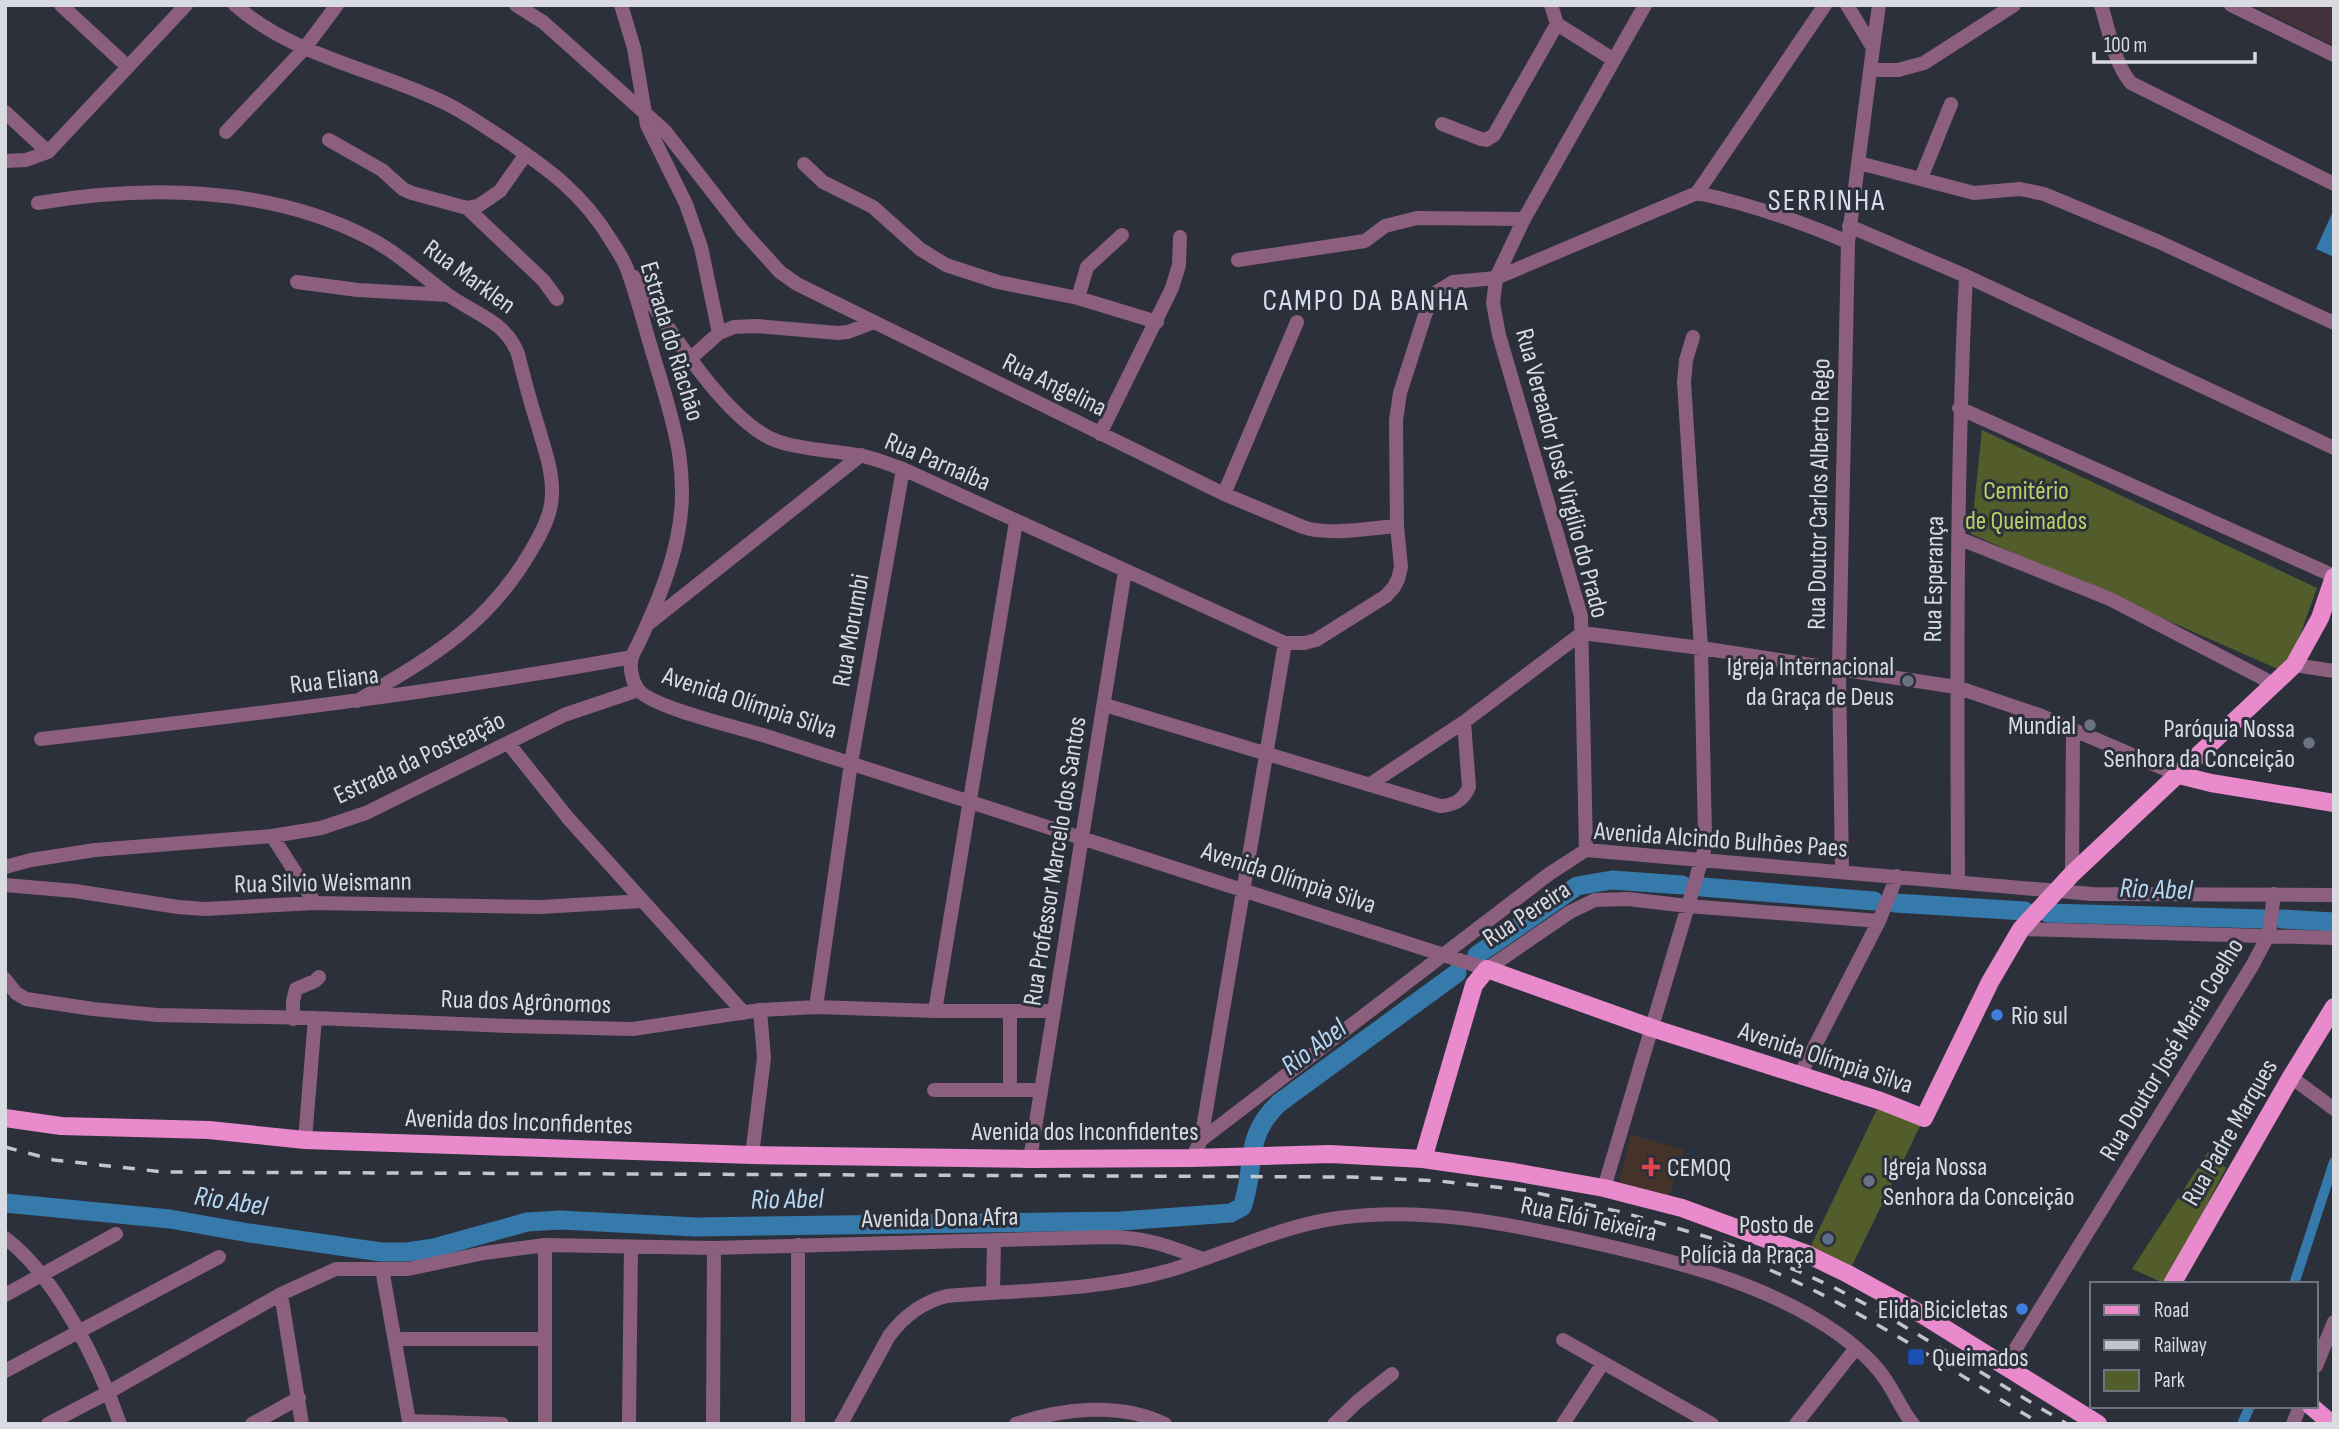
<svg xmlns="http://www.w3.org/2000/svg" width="2339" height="1429" font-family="'Sofia Sans Condensed',sans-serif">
  <rect width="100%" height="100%" fill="#2b303b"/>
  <path fill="#43323b" d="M2254 5H2334V46Z"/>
  <path fill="#45332a" d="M1631 1134 1684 1150 1669 1196 1619 1183Z"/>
  <path fill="#525d2b" d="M1982 430 2317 588 2293 655 2280 670 1971 534Z
    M1881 1101 1924 1118 1848 1274 1807 1254Z
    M2208 1152 2226 1168 2166 1284 2132 1269Z"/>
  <path fill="#367aab" d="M2334 209V257L2316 249Z"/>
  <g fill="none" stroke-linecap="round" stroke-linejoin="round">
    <path stroke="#367aab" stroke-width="10" d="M2294 1284 2334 1162
      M2242 1424 2250 1406"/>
    <path stroke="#367aab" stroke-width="19" d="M1702 887 1874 901
      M1895 903 2025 911
      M2048 913 2263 919
      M2282 919 2334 922
      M1477 955 1577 886 1612 880 1682 885
      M5 1203 170 1219 249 1233 381 1252H407L434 1248 527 1222 560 1220 696 1227 1121 1221 1231 1213 1242 1207 1244 1201C1256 1160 1244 1137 1279 1103L1457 973"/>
    <path stroke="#8d5f7e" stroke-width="14" d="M61 5 128 67
      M235 5C291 54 365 67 432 97 456 107 478 122 501 137 547 168 582 192 612 242 617 250 624 260 627 269 637 296 644 324 652 351 671 415 692 470 677 538 670 573 656 606 641 638 638 645 634 651 632 657 629 667 632 680 637 688 648 707 741 728 766 736L1487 969 1570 912 1595 900 1628 899 1688 906 1879 921
      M516 5 543 22 665 131 742 230 780 272 797 284 1224 494 1303 527C1328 536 1370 528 1397 526
      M621 5 634 48 647 125 686 204 701 247 719 333
      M2101 5C2109 30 2114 63 2131 83L2334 184
      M2231 5 2334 55
      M1557 24 1614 60
      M1873 48 1879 5
      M1870 70H1898L1924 63 2014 5
      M5 112 48 152
      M1442 124 1481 139 1486 140 1494 135 1557 24 1551 5
      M226 132 304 49 337 5
      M329 140 382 170 403 189 412 193 467 208 478 206 500 191 526 154
      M5 161 26 160 48 152 186 5
      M1859 163 1974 193 2020 189 2044 194 2157 241 2334 323
      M804 164 823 182 873 207 920 249 946 265 998 282 1078 298 1157 322
      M1921 178 1951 104
      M1697 193 1825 5
      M38 203C144 185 267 186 365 236 396 251 420 274 447 294 474 314 505 320 518 354 524 378 530 402 538 426 544 448 553 471 552 494 552 513 542 532 532 549 488 626 431 657 357 701
      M467 208 543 280 557 299
      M1849 226 1966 276 2334 448
      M1238 260 1365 241 1385 226 1417 218 1524 219
      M634 277C666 323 725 422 777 441 802 450 831 450 857 455 873 457 888 464 903 469L1285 643H1304L1316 640 1386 596 1394 587 1398 579 1401 567 1397 526 1396 420 1400 393 1425 315 1435 293 1453 282 1496 278 1697 193C1750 204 1799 221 1848 242
      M297 282 358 290 448 295
      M1078 298 1087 267 1122 235
      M691 358 719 333 734 327 757 326 838 333 848 332 874 322
      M1959 408 2334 576
      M1100 434 1172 288 1179 265 1180 237
      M1224 494 1297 322
      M1958 538 2110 599 2276 685
      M648 624 861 455
      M2294 665 2334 671
      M1105 705 1440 806C1454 805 1463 801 1469 787L1464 722
      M41 739C239 716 436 693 632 657
      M508 743 568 818 744 1013
      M1369 785 1464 722 1582 633 1701 648 1956 687 2039 715 2179 775
      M272 836 315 903
      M1586 850 1581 616 1499 335 1493 303 1496 278 1524 219 1645 5
      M5 867 31 860 95 850 272 836 321 828 366 813 564 715 638 690
      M1842 872 1839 668 1848 242 1873 48 1847 5
      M2072 874 2073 729
      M1958 882C1957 680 1956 478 1966 276
      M5 885 75 891 178 907 205 909 315 903 540 907 643 901
      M2021 929 2334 938
      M5 979 16 993 26 999 93 1009 157 1015 315 1018 509 1026 633 1029 760 1010 816 1007 935 1011H1054
      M816 1007 851 763 903 469
      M935 1011 1016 522
      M293 1019V1001L296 989 315 981 319 977
      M1800 1075 1879 921 1897 876
      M2291 1077 2334 1109
      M934 1090H1041
      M1010 1090V1011
      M305 1140 315 1018
      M1201 1140 1549 874 1586 850 2092 894 2334 895
      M752 1155 764 1058 760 1010
      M1192 1158 1201 1140 1285 643
      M1030 1159 1125 571
      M1604 1188 1688 906 1704 851 1705 837 1701 648 1684 382 1686 360 1693 337
      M5 1238C56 1276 99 1364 120 1424
      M545 1245V1424
      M798 1245V1424
      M382 1269 409 1421 502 1424
      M993 1293 994 1240
      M281 1294 302 1424
      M5 1295 116 1234
      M396 1339H545
      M1563 1340 1712 1424
      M2005 1366 2252 966 2269 934 2274 894
      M2316 1366 2334 1322
      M5 1371 219 1257
      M48 1424 109 1392 281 1294 336 1269H408L484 1253 545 1245 714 1248 1106 1237C1145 1237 1166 1245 1203 1259
      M252 1424 299 1398
      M629 1424 631 1247
      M713 1424 714 1248
      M841 1424 889 1336C904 1316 922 1302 947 1296 1020 1290 1096 1291 1167 1271 1224 1255 1279 1226 1338 1218 1424 1206 1511 1224 1595 1243 1679 1262 1769 1284 1840 1335 1856 1347 1874 1362 1885 1379 1895 1393 1902 1411 1913 1424
      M1016 1424C1063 1408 1120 1402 1165 1424
      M1334 1424 1358 1401 1392 1374
      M1563 1424 1603 1363
      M1796 1424 1856 1348
      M2293 1424 2300 1406"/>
    <path stroke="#e88acb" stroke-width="18" d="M2179 775 2211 783 2334 803
      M5 1118 61 1126 209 1130 305 1140 752 1155 1030 1159 1192 1158 1330 1154 1423 1159 1514 1172 1604 1188 1682 1208 1807 1254 1848 1274 1923 1315 2098 1424
      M1423 1159 1474 985 1487 969 1652 1028 1881 1101 1924 1118 1990 982 2021 929 2072 874 2294 665 2320 618 2334 577
      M2172 1284 2291 1077 2334 1007
      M2311 1406 2332 1424"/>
    <path stroke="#c2c5cd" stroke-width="3.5" stroke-dasharray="12 12" stroke-linecap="butt" d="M5 1147 54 1160 164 1172 1351 1177 1439 1181 1524 1190 1625 1213 1714 1239 1798 1271 1835 1288 1882 1313 2067 1424
      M1770 1270C1865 1311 1952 1371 2041 1424"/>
  </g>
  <g fill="#6b7280" stroke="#2b303b" stroke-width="2.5">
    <circle cx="1908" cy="681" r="7"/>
    <circle cx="2090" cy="725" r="7"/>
    <circle cx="2309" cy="743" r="7"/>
    <circle cx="1869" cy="1181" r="7"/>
  </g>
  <g fill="#3f7fe0" stroke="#2b303b" stroke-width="2.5">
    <circle cx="1997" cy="1015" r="7"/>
    <circle cx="2022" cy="1309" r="7"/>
  </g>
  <path fill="#e0444e" stroke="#2b303b" stroke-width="2.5" d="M1647.5 1156.5h7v7h7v7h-7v7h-7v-7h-7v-7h7z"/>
  <circle fill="#5c6f8a" stroke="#2b303b" stroke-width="2.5" cx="1828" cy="1239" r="7"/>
  <rect fill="#1a4fb4" stroke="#2b303b" stroke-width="2.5" x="1907" y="1348" width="18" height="18" rx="3.5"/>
  <g text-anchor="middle" stroke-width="6" stroke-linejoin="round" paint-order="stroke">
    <g font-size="26" fill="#d8dbe2" stroke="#2b303b">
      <text transform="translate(470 276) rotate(36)" y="9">Rua Marklen</text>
      <text transform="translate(673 341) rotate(73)" y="9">Estrada do Riachão</text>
      <text transform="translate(1055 384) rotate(26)" y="9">Rua Angelina</text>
      <text transform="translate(938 461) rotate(23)" y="9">Rua Parnaíba</text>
      <text transform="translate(1563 473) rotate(75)" y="9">Rua Vereador José Virgílio do Prado</text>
      <text transform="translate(1818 494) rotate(-89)" y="9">Rua Doutor Carlos Alberto Rego</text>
      <text transform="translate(1933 579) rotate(-89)" y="9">Rua Esperança</text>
      <text transform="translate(850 630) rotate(-80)" y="9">Rua Morumbi</text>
      <text transform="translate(334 679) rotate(-7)" y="9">Rua Eliana</text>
      <text transform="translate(750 702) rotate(18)" y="9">Avenida Olímpia Silva</text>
      <text transform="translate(419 757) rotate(-25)" y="9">Estrada da Posteação</text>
      <text transform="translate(1721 839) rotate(4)" y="9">Avenida Alcindo Bulhões Paes</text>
      <text transform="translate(1054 861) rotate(-81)" y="9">Rua Professor Marcelo dos Santos</text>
      <text transform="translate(1289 877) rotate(18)" y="9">Avenida Olímpia Silva</text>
      <text transform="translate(323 882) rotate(-1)" y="9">Rua Silvio Weismann</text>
      <text transform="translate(1526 913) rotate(-33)" y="9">Rua Pereira</text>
      <text transform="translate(526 1001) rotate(2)" y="9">Rua dos Agrônomos</text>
      <text transform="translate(2171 1049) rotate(-59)" y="9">Rua Doutor José Maria Coelho</text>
      <text transform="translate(1826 1057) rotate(18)" y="9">Avenida Olímpia Silva</text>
      <text transform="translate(519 1121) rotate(2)" y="9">Avenida dos Inconfidentes</text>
      <text x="1085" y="1140">Avenida dos Inconfidentes</text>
      <text transform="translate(2229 1132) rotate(-60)" y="9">Rua Padre Marques</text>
      <text transform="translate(940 1217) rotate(-1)" y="9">Avenida Dona Afra</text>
      <text transform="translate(1589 1218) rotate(12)" y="9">Rua Elói Teixeira</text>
    </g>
    <g font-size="26" fill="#bad068" stroke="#2b303b">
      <text x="2026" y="499">Cemitério<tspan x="2026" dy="30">de Queimados</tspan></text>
    </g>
    <g font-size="26" fill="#d8dbe2" stroke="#2b303b" text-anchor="end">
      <text x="1894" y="675">Igreja Internacional<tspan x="1894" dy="30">da Graça de Deus</tspan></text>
      <text x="2076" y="734">Mundial</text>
      <text x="2295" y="737">Paróquia Nossa<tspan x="2295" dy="30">Senhora da Conceição</tspan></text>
      <text x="2011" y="1024" text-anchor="start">Rio sul</text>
      <text x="1883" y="1175" text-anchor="start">Igreja Nossa<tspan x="1883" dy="30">Senhora da Conceição</tspan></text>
      <text x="1667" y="1176" text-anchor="start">CEMOQ</text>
      <text x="1814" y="1233">Posto de<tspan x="1814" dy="30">Polícia da Praça</tspan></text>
      <text x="2008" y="1318">Elida Bicicletas</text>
      <text x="1932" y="1366" text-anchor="start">Queimados</text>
    </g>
    <g font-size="28" font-style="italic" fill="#b6d8f4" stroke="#2b303b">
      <text transform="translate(2156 888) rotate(2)" y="10">Rio Abel</text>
      <text transform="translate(1313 1046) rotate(-37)" y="10">Rio Abel</text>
      <text transform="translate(787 1198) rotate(-1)" y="10">Rio Abel</text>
      <text transform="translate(231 1200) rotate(9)" y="10">Rio Abel</text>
    </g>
    <g font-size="30" letter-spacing="2" fill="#d7deeb" stroke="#2b303b">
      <text x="1827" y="210">SERRINHA</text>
      <text x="1366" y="310">CAMPO DA BANHA</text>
    </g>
  </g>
  <rect width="2339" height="1429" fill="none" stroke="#d8dbe2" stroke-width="14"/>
  <rect x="2090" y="1282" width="228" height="126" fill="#2b303b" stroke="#70747e" stroke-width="2"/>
  <rect x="2104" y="1305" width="35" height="10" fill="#e88acb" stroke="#70747e" stroke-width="2"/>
  <text x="2154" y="1317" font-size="21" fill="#d8dbe2">Road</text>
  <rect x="2104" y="1340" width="35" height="10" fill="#c2c5cd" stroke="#70747e" stroke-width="2"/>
  <text x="2154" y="1352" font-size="21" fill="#d8dbe2">Railway</text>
  <rect x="2104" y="1370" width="35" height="21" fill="#525d2b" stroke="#70747e" stroke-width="2"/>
  <text x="2154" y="1387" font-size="21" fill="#d8dbe2">Park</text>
  <path d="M2094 52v10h161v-10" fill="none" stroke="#d8dbe2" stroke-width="3.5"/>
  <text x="2104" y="52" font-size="21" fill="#d8dbe2" stroke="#2b303b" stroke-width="5" paint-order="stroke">100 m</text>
</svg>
